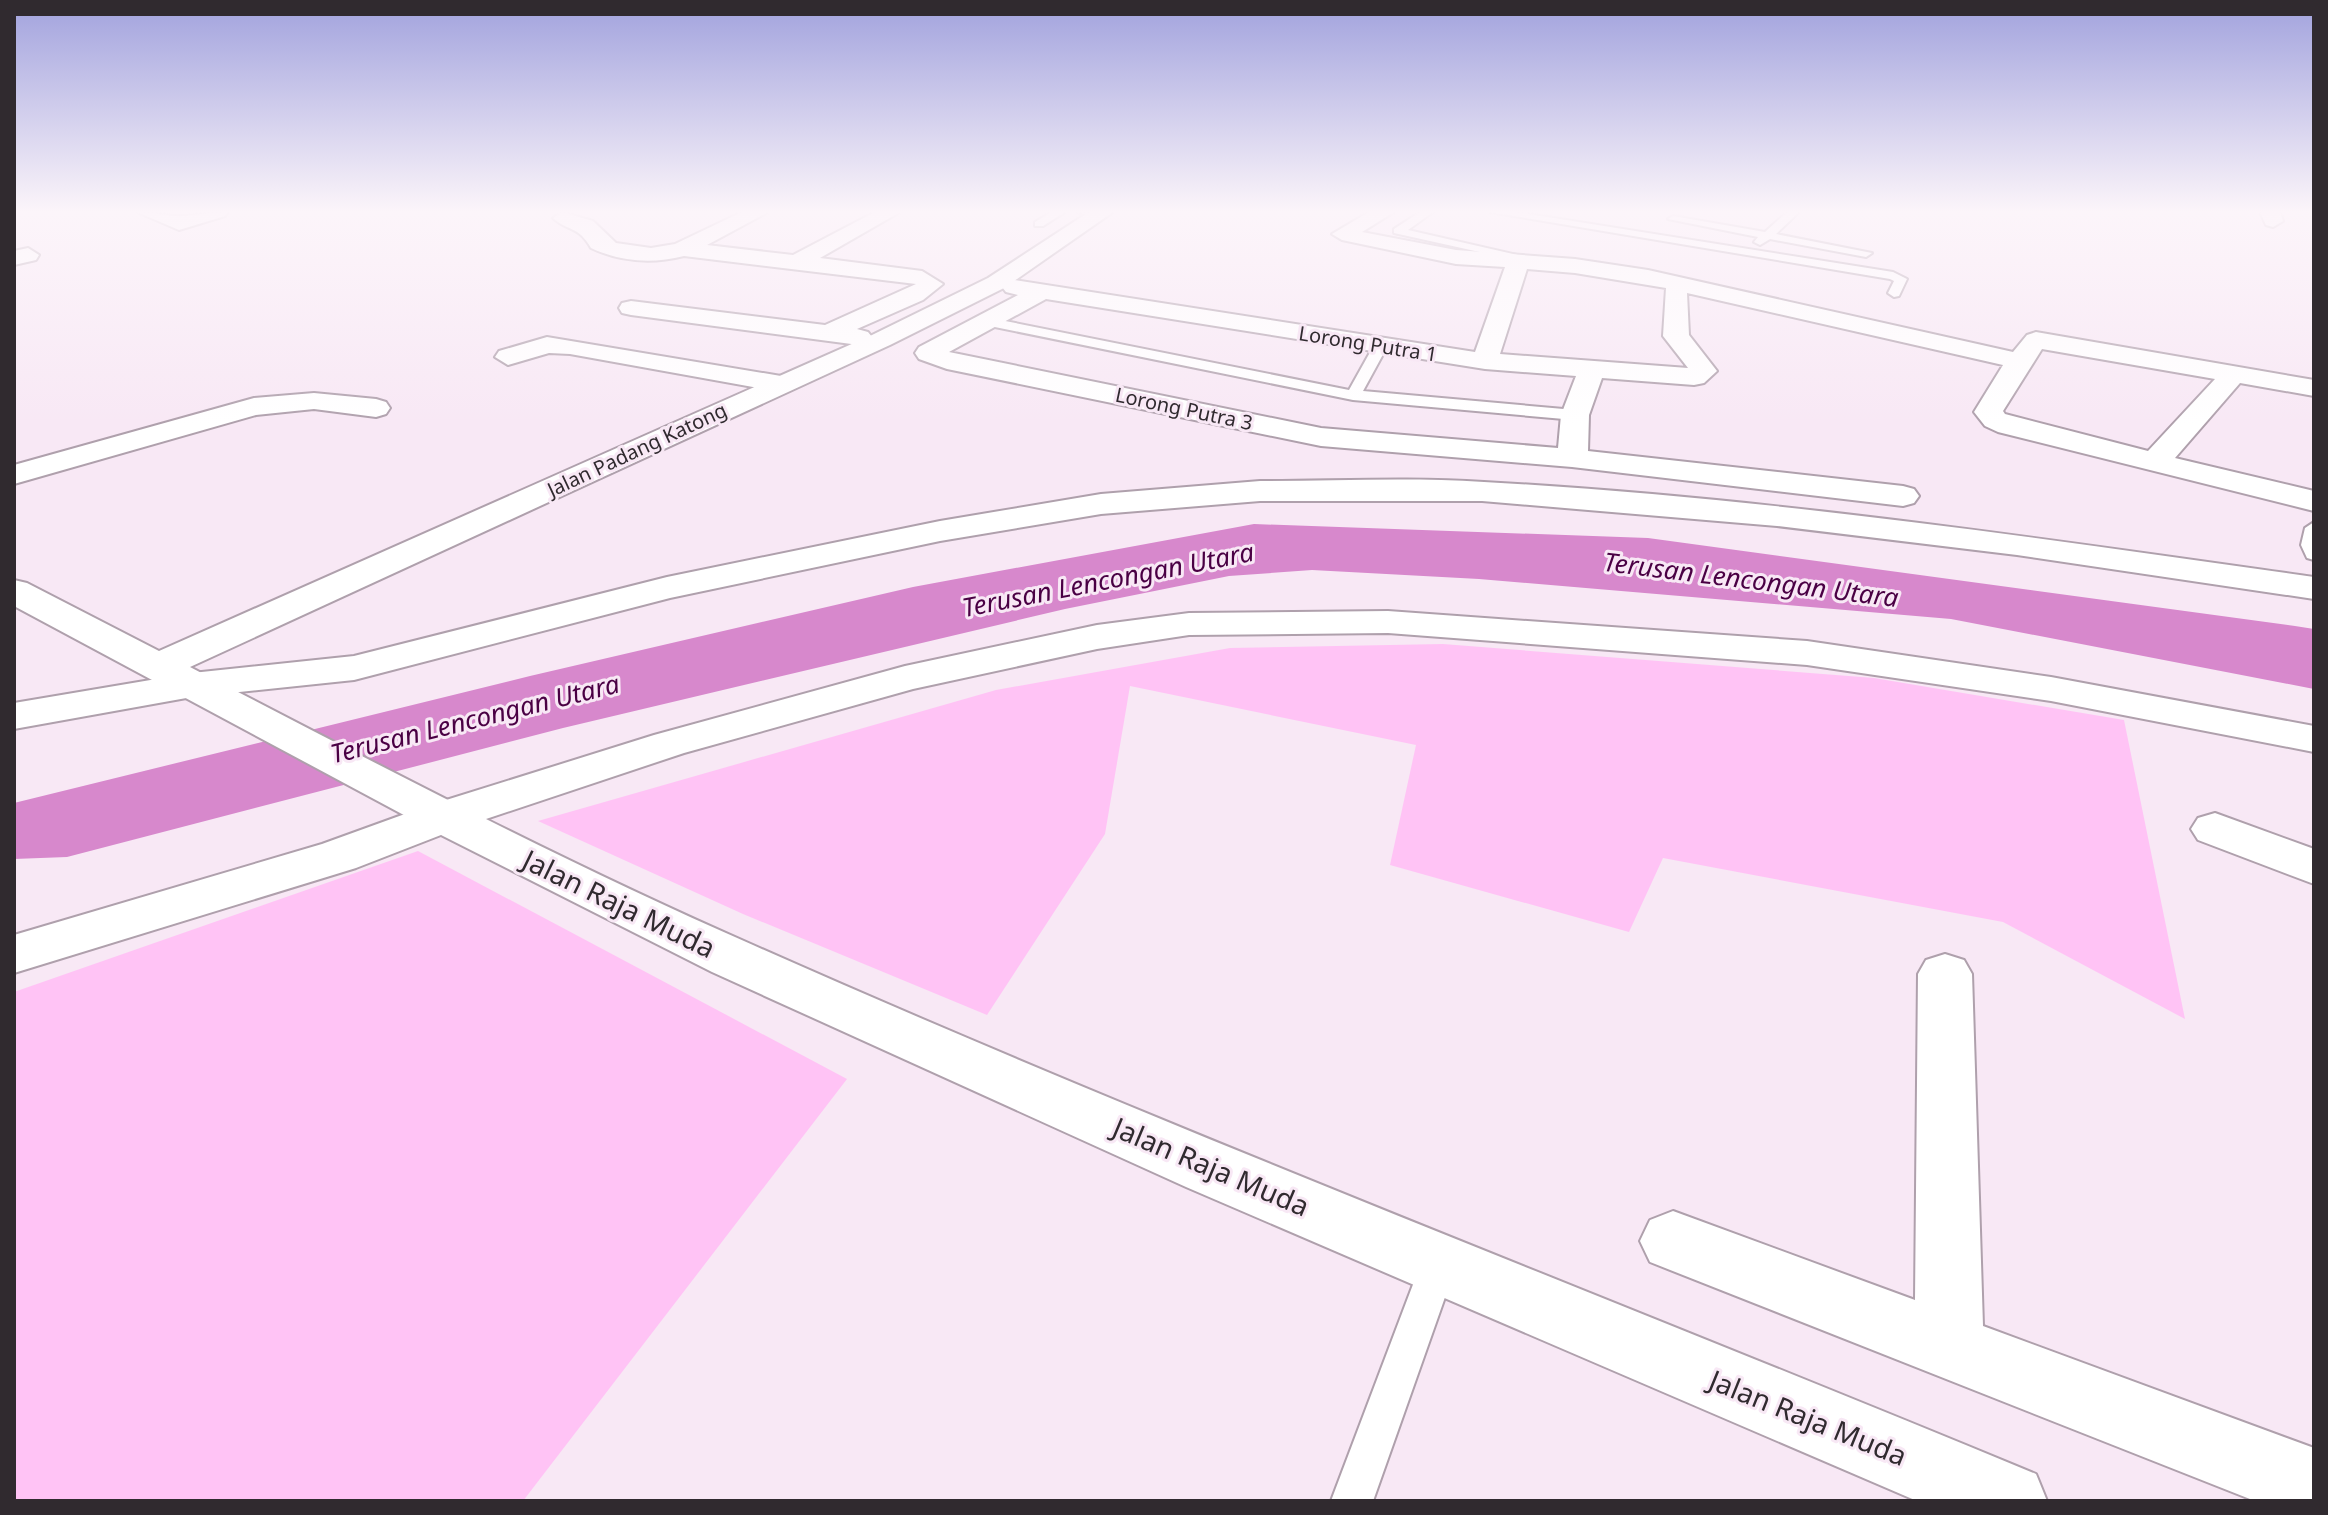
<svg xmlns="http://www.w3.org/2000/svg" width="2328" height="1515" font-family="'Noto Sans',sans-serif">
  <rect width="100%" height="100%" fill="#f8e8f5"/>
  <path fill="#ffc3f5" d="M1443 644 1874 678 2124 720 2185 1019 2003 922 1663 858 1629 932 1390 865 1416 745 1130 686 1105 834 987 1015 743 914 538 821 996 690 1230 648Z
    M418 851 847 1079 523 1501H14V992Z"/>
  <path fill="#d788cc" d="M1254 524 1648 538 2295 626 2314 629V689L1951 619 1479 579 1312 570 1229 576 1065 609 563 728 67 857 14 859V803L530 676 913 587Z"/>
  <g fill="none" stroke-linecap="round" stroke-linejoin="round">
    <g stroke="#afa0ac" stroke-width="4">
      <path id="service" d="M1052 212H1065L1043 226H1035V222Z
        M1077 212 1104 215 1099 218Z
        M1420 212H1433L1408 230 1535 259 1529 263 1394 233V229Z
        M1490 212H1516L1893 272 1907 279 1899 296 1894 297 1888 293 1894 281 1890 279Z
        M1787 212H1799L1776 234 1872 253 1866 257 1770 239 1760 245 1754 242 1758 237 1668 219 1673 216 1765 232Z
        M985 317 1349 390 1373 347 1380 343 1387 347 1363 391 1575 410 1583 415 1575 420 1353 400 980 324V318Z
        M2314 522V560L2307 558 2301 545 2305 528Z
        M1438 1249 1451 1254 1456 1266 1373 1501H1331L1420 1266 1425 1254Z"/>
    </g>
    <g stroke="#afa0ac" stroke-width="4">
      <path id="minor" d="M137 212C149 212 175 217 182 216 198 215 212 212 228 212L225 216 179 230Z
        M562 212 593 221 616 243 651 248 675 244 742 212H768L707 245 793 255 875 212H900L820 258 922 271 943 284 923 300 857 329 868 332 872 337 859 345 631 315 622 313 619 308 622 303 631 301 825 325 916 284 684 256C652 264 621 262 591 248 578 225 568 232 553 218Z
        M1369 212H1394L1362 232 1456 250 1575 259 1648 270 2013 352 2027 335 2036 332 2314 380V396L2240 383 2175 458 2314 491V511L1998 432 1985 426 1974 412 2003 365 1687 293 1689 335 1717 371 1704 383 1694 385 1602 378 1589 415 1588 451 1903 486 1914 489 1919 496 1914 503 1903 506 1572 467 1321 446 947 369 919 359 915 353 919 347 1018 295 1006 292 1002 287 1014 280 1475 352 1505 267 1456 264 1342 240 1332 234ZM1527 269 1575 273 1666 288 1663 336 1688 368 1500 354ZM1046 299 1485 369 1576 376 1561 415 1558 448 1321 428 949 352ZM2042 349 2215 379 2148 451 2005 414 2003 411Z
        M2260 212H2280L2283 221 2273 227 2266 225Z
        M28 248 39 255 36 260 14 265V251Z
        M547 337 781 376 791 378 795 384 791 390 781 392 570 354 549 353 508 365 495 357 499 351Z
        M314 393 376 399 386 402 390 408 386 414 376 417 314 409 256 415 14 484V465L254 398Z
        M1260 481C1334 481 1410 477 1484 482 1762 497 2038 538 2314 577V599L2017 555 1777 526 1482 501H1260L1101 514 940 541 670 598 354 680 192 697 14 729V703L192 673 354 656 667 577 940 521 1101 494Z
        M1388 611 1807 641 2051 677 2314 726V752L2051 701 1807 665 1388 633 1189 635 1097 649 913 689 684 753 459 828 356 868 14 973V935L322 844 427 806 654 735 905 666 1097 625 1189 613Z
        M2215 813 2314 849V884L2198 840 2191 829 2198 818Z
        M1945 954 1964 960 1972 974 1983 1326 2314 1448V1501H2255L1650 1262 1640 1241 1650 1220 1673 1211 1915 1300 1918 974 1926 960Z"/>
    </g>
    <g stroke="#afa0ac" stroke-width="4">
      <path id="tertiary" d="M1089 212H1113L1004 288 890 345 190 667C375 763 561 861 753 945 1176 1133 1609 1297 2036 1474L2047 1501H1917L1186 1187 712 972 443 836 14 606V580L27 583 159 651 872 335 988 278Z"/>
    </g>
    <use href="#service" fill="#fff" fill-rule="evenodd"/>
    <use href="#minor" fill="#fff" fill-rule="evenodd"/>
    <use href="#tertiary" fill="#fff" fill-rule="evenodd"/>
  </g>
  <linearGradient id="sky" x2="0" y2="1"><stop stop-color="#a1a2dd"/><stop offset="0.5" stop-color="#fcf5fa"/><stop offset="1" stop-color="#fcf5fa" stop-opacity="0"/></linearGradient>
  <rect width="2328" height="424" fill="url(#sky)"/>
  <g text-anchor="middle" stroke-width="6" stroke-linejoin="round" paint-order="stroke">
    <g font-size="20" fill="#302a2f" stroke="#f8e8f5">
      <text transform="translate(1368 344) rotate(9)" y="7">Lorong Putra 1</text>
      <text transform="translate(1184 409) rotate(12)" y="7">Lorong Putra 3</text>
      <text transform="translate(637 450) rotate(-25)" y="7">Jalan Padang Katong</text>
    </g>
    <g font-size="26" font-style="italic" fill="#4a0044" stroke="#f8e8f5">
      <text transform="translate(1108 580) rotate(-11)" y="9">Terusan Lencongan Utara</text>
      <text transform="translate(1751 580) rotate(7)" y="9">Terusan Lencongan Utara</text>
      <text transform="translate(475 719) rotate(-14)" y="9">Terusan Lencongan Utara</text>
    </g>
    <g font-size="28" fill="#302a2f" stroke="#f8e8f5">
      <text transform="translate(619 904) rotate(26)" y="10">Jalan Raja Muda</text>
      <text transform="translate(1211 1167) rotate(23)" y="10">Jalan Raja Muda</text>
      <text transform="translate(1808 1418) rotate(22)" y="10">Jalan Raja Muda</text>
    </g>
  </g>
  <rect width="2328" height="1515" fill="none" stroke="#302a2f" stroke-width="32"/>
</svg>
